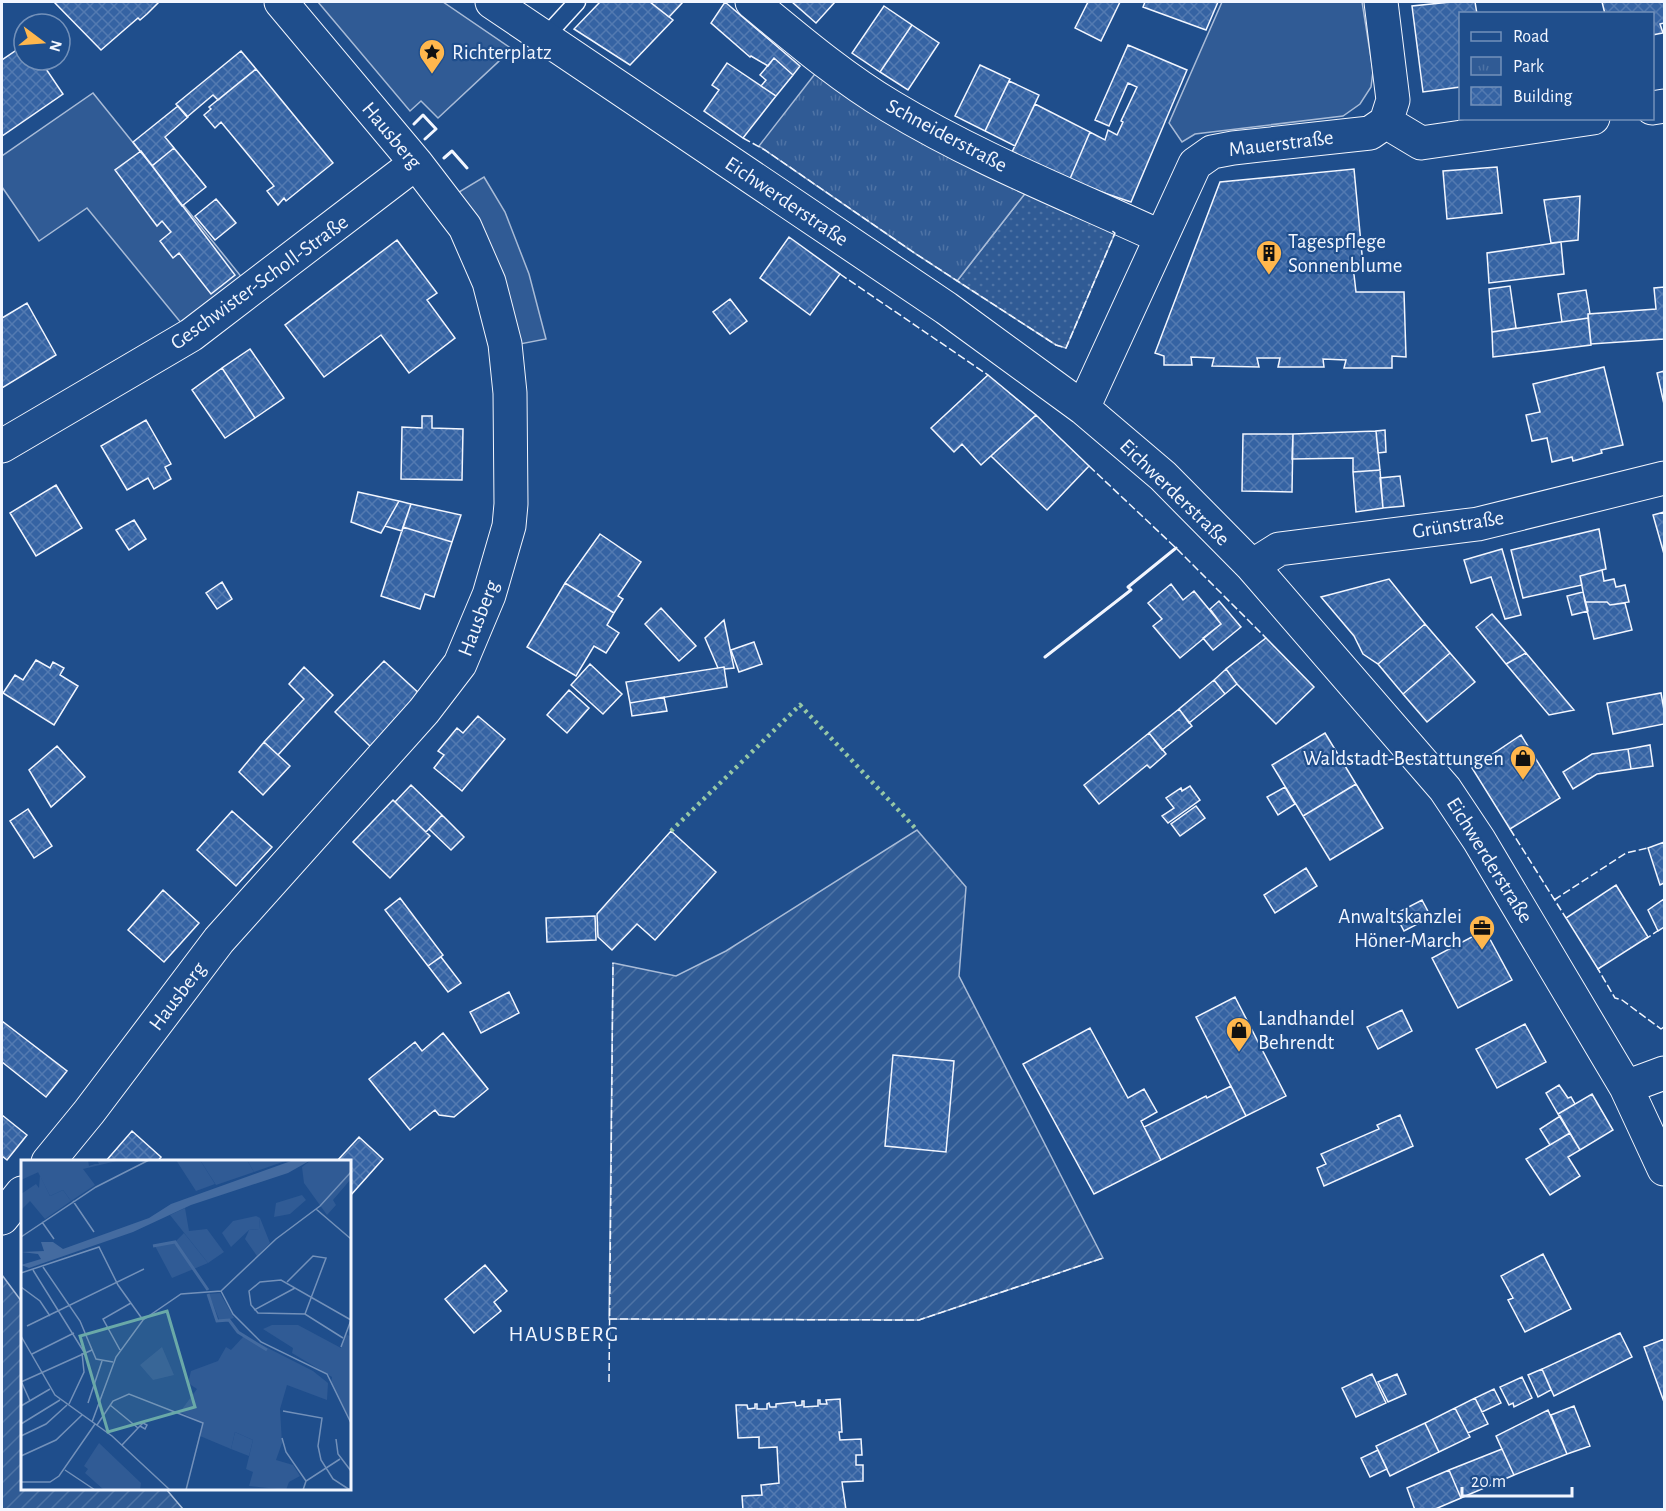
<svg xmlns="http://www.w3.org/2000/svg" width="1666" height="1511" font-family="'Alegreya Sans',sans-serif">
  <defs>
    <pattern id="grass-dots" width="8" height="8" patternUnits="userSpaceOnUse" patternTransform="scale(1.5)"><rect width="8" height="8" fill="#305b95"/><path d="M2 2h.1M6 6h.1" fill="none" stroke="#4e73a5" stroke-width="1.8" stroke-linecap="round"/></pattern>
    <pattern id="park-tufts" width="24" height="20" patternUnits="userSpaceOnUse" patternTransform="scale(1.5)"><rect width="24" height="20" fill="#305b95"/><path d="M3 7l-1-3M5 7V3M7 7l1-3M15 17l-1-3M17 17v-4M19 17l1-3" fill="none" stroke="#4e73a5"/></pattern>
    <pattern id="garden-furrows" width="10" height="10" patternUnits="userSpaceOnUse" patternTransform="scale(1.5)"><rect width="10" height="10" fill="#305b95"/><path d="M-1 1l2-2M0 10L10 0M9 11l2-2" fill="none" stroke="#4e73a5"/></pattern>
    <pattern id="building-cross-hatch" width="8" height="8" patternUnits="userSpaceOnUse" patternTransform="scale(1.5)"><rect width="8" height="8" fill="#3563a3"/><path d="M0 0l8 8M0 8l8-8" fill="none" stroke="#537ab1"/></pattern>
  </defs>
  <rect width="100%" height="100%" fill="#1f4e8c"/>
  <path fill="url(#grass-dots)" stroke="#a8bbd7" stroke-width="1.5" d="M1027 191 1115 233 1066 348 1056 345 957 281Z"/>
  <path fill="url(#park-tufts)" stroke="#a8bbd7" stroke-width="1.5" d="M818 70 1027 191 957 281 913 252 759 146Z"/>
  <path fill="url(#garden-furrows)" stroke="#a8bbd7" stroke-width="1.5" d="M917 830 966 887 959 976 1103 1258 919 1320 609 1319 613 963 676 976 726 951Z
    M2 1275 22 1302V1488L166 1489 183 1509H2Z"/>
  <path fill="#305b95" stroke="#a8bbd7" stroke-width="1.5" d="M318 2H443L512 49 438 118 421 101 410 111Z
    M1222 2H1362L1373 71 1371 87 1360 104 1343 116 1195 134 1182 142 1169 123Z
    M93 93 252 290 191 335 87 208 39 241 2 187V156Z
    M484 177 505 212 529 274 546 339 515 345 459 192Z"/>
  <path fill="url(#building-cross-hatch)" stroke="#f2f6ff" stroke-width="1.5" d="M54 2H159L147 14 140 20 138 18 101 50Z
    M600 2H650L673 20 630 65 574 29Z
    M650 2H683L669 17Z
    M725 2 800 66 793 75 774 58 768 66 751 56 750 57 711 23Z
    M792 2H835L816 23Z
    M1088 2H1120L1101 41 1075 28Z
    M1145 2H1218L1206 30 1143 7Z
    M1451 2H1475L1477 14H1460V87L1423 92 1412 6Z
    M1602 2H1664V23L1660 24 1663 33 1652 35V14H1605Z
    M884 6 912 25 880 72 852 53Z
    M912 25 939 43 908 90 880 72Z
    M24 45V60H40L63 94 2 136V60Z
    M1128 45 1187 70 1131 202 1069 181 1090 132 1105 140 1108 130 1117 135 1123 122 1121 121 1137 87 1128 83 1109 126 1095 120Z
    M241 51 256 69 218 100 213 95 187 117 176 104Z
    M774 58 793 75 776 96 761 86 766 80 760 75Z
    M727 63 776 96 743 138 704 111 719 90 712 85Z
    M980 65 1010 79 985 131 955 116Z
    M256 69 333 163 286 201 284 198 278 205 267 191 274 186 221 122 215 128 204 115 211 109 209 107Z
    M1009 81 1039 95 1015 146 985 131Z
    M1035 104 1090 132 1069 181 1012 152Z
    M178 106 188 117 165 137 174 148 152 166 133 142Z
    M174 148 206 187 182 206 152 166Z
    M141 151 235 275 211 294 179 253 173 258 160 241 171 232 162 221 157 226 115 170Z
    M1497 167 1502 213 1447 219 1443 171Z
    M1354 169 1363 265 1353 266 1356 292H1404L1406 357 1392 356V368H1344L1346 360 1323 359 1324 367H1278L1280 358H1257L1259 367 1212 366 1214 358 1191 357 1192 365H1164V356L1155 353 1220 182Z
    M1580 196 1578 240 1551 243 1544 200Z
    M216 199 236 223 215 240 195 216Z
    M789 237 840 274 810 315 760 278Z
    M397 240 437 293 427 300 455 338 409 373 381 335 324 377 285 325Z
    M1561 242 1564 274 1489 283 1487 253Z
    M1510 286 1516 328 1492 332 1489 289Z
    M1664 287V339L1591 344 1588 314 1656 309 1654 288Z
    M1586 290 1590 314H1588V318L1562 322 1558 294Z
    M730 299 747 321 730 334 713 312Z
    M27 303 56 355 2 388V318Z
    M1588 318 1591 345 1493 357 1492 332Z
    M250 349 284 398 255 418 222 368Z
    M1604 367 1623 445 1601 450 1602 453 1573 461 1572 457 1552 462 1547 438 1532 441 1526 415 1540 412 1533 384Z
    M222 368 255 418 225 438 192 390Z
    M1664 371V404L1657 373Z
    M988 375 1036 415 981 465 962 444 954 452 931 428Z
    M1036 415 1089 466 1047 510 991 456Z
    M422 416H432V428L463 429 462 480 401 479 402 427 422 428Z
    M146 420 171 464 165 467 171 479 154 489 148 478 127 490 101 446Z
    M1385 430 1386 452 1378 453 1376 431Z
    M1376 431 1380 470 1353 472V458L1292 459 1293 434Z
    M1243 434H1293L1292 492 1242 491Z
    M1380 470 1383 508 1356 512 1353 472Z
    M1400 476 1404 506 1383 508 1380 478Z
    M56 485 82 528 36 556 10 513Z
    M358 492 399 501 381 533 351 522Z
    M399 501 411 504 402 531 385 526Z
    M411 504 461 515 452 542 403 527Z
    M1664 512V554L1653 515Z
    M134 520 146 539 129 550 116 530Z
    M403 527 452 542 434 597 425 594 420 609 381 596Z
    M1599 529 1606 569 1580 576 1582 585 1523 598 1511 550Z
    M600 534 641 562 618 596 623 599 614 613 565 583Z
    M1502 549 1521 615 1505 619 1491 577 1471 583 1464 560Z
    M1602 570 1604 581 1614 579 1616 587 1625 585 1629 602 1610 605 1607 602H1585L1580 576Z
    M1389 579 1425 624 1378 664 1363 654 1354 636 1321 597Z
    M222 582 232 599 217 609 206 593Z
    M565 583 614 613 607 625 619 633 606 653 594 646 576 676 527 647Z
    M1171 584 1183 600 1194 591 1221 624 1180 658 1153 626 1162 619 1148 603Z
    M1583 592 1588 611 1572 615 1567 596Z
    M1219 601 1241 627 1213 650 1203 638 1221 624 1210 609Z
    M1585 602H1607L1610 605 1625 603 1632 630 1594 639Z
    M661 608 696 646 679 661 645 624Z
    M1492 614 1526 653 1506 664 1476 627Z
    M724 620 734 668 725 669 724 667 718 668 705 638Z
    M1425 624 1450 653 1403 694 1378 664Z
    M1266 638 1314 687 1276 724 1237 684 1226 669Z
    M754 642 762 664 739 672 731 650Z
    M1450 653 1475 682 1427 722 1403 694Z
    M1526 653 1574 710 1549 715 1506 664Z
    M36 660 50 668 53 662 64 668 60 675 78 686 54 725 3 693 15 675 23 680Z
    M384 661 421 695 372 748 335 712Z
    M590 664 622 694 603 714 571 685Z
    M304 667 333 695 278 755 264 742 304 699 289 684Z
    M724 667 727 687 630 703 626 682Z
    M1226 669 1237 684 1225 694 1214 680Z
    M1214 680 1225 694 1189 723 1179 709Z
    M569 690 589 708 567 733 547 715Z
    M1661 693 1664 710V724L1613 734 1607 703Z
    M664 697 667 711 632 716 630 703Z
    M1179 709 1192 726 1162 750 1149 733Z
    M478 716 505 739 462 791 434 768 444 755 438 751 457 728 463 733Z
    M1149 733 1166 754 1150 768 1147 765 1099 804 1084 785Z
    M1325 733 1356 784 1303 816 1272 765Z
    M1521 735 1560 798 1510 829 1472 768Z
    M264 742 290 766 263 795 239 772Z
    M1650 745 1653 766 1631 769 1628 749Z
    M57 746 85 777 51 807 29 770Z
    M1628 749 1631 769 1597 774 1573 789 1563 772 1592 754Z
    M1356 784 1383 828 1330 860 1303 816Z
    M411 785 442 815 426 832 395 802Z
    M1190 786 1200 800 1168 823 1162 816 1174 808 1166 798 1181 788 1182 791Z
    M1285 787 1295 804 1278 815 1267 797Z
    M393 800 430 836 390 878 353 842Z
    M1196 806 1205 818 1180 836 1171 824Z
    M28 809 52 846 34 858 10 821Z
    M232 811 272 847 236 886 197 850Z
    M442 815 464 837 451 850 429 829Z
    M671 831 716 872 655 940 637 924 612 950 598 937 597 914Z
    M1664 842V883L1660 885 1648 848Z
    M1306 868 1317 886 1275 913 1264 895Z
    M1616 885 1648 937 1598 969 1566 918Z
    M163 890 199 923 164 962 128 930Z
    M400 898 443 955 428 966 385 910Z
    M1664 899V927L1658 931 1648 910Z
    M1422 900 1431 917 1404 931 1395 914Z
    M595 916 596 940 547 942 546 918Z
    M1485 930 1512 980 1458 1008 1432 958Z
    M441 957 461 983 448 992 428 966Z
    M509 992 519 1013 481 1033 470 1012Z
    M1235 997 1286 1096 1246 1116 1196 1017Z
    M1402 1010 1412 1031 1378 1049 1367 1027Z
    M2 1021 67 1071 46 1097 2 1062Z
    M1525 1024 1546 1062 1497 1088 1476 1049Z
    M1090 1028 1128 1098 1144 1089 1157 1112 1141 1121 1161 1160 1094 1194 1023 1064Z
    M443 1033 488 1089 454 1117 439 1115 435 1110 410 1130 369 1079 415 1042 422 1051Z
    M893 1055 954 1061 946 1152 885 1146Z
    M1559 1085 1568 1098 1571 1097 1575 1104 1558 1114 1546 1093Z
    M1231 1086 1246 1116 1161 1160 1144 1127 1206 1096 1207 1098Z
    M1592 1094 1613 1130 1580 1150 1558 1114Z
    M2 1115 27 1135 7 1160 2 1156Z
    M1400 1115 1413 1146 1324 1186 1317 1168 1326 1164 1321 1154 1379 1129 1377 1125Z
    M1560 1116 1570 1133 1550 1145 1540 1129Z
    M132 1131 161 1157 157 1162H105Z
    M1570 1133 1580 1150 1568 1157 1580 1176 1550 1195 1526 1159Z
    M359 1137 383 1159 350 1196V1162H336Z
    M1543 1254 1571 1309 1525 1332 1508 1300 1513 1298 1501 1276Z
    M485 1265 507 1291 494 1302 501 1311 474 1333 445 1299Z
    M1620 1333 1632 1357 1554 1396 1542 1369Z
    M1664 1339V1402L1644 1347Z
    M1542 1369 1551 1390 1538 1397 1528 1375Z
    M1372 1374 1386 1403 1356 1417 1342 1388Z
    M1397 1374 1406 1394 1388 1402 1378 1382Z
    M1522 1377 1532 1398 1514 1407 1513 1403 1509 1405 1500 1387Z
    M1494 1389 1501 1403 1482 1412 1475 1398Z
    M1475 1398 1488 1424 1468 1433 1455 1408Z
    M840 1399 842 1432H839L840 1440 861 1439 862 1455H856V1465H863V1481L842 1482 846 1510H743L742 1496 762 1495 761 1485 779 1483 777 1447 759 1448V1437L738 1438 736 1405H747L748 1409 755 1408V1404H757V1409H767V1404L769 1403 770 1407H776V1404L795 1402 796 1406 802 1405V1401H804V1407L818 1406V1400H820V1404H827L826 1400Z
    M1574 1406 1590 1446 1567 1454 1551 1415Z
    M1455 1408 1470 1437 1439 1452 1425 1423Z
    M1548 1410 1567 1454 1514 1475 1496 1436Z
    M1425 1423 1439 1452 1390 1476 1376 1446Z
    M1502 1449 1514 1475 1461 1498 1449 1470Z
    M1378 1450 1387 1469 1370 1477 1361 1458Z
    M1449 1470 1461 1498 1433 1510H1415L1407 1488Z"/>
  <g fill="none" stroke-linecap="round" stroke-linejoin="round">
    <g stroke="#f2f6ff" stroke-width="19">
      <path id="lane" d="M545 37 577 2"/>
    </g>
    <g stroke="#f2f6ff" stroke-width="35">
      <path id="street" d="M492 2 946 308 1083 408 1163 476 1252 566 1445 789 1479 840 1626 1087 1664 1169
        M752 2C797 39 840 76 890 106 976 158 1070 195 1161 237
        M1381 2 1393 100 1386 122
        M1652 108 1664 106
        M1386 122 1421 143 1593 118
        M1083 408 1195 164 1212 152 1233 148 1370 133 1386 122
        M2 446 191 335 416 163
        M1252 566 1279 549 1478 524 1664 478
        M1626 1087 1664 1073
        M48 1162 89 1112 219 940 424 711 460 664 489 595 509 526 511 504 510 393 505 344 489 282 465 227 416 163 281 2
        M2 1218 22 1193"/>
    </g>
    <use href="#lane" stroke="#1f4e8c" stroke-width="16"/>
    <use href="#street" stroke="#1f4e8c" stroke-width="33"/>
    <path stroke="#97c8a6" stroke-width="4.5" stroke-dasharray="3 4.5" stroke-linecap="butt" d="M671 831 800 705 917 830"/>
    <path stroke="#f2f6ff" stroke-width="1.5" stroke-dasharray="8 3" stroke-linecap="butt" d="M743 138 765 150 913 252 1056 345 1066 348 1115 233 1112 231
      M840 274 988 375
      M1089 466 1176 548 1266 638
      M1510 829 1566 918
      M1554 900 1626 853 1648 848
      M1644 940 1659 930
      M1601 967 1598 969 1615 998 1622 1000 1661 1029 1664 1027
      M609 1319 919 1320 1103 1258
      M609 1382 613 963"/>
    <path stroke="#f2f6ff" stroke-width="3" d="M414 124 423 115 436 129 425 139
      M444 158 452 151 467 168
      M1045 657 1131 590 1128 587 1176 548"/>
  </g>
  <defs>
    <g id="sight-pin" transform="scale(1.35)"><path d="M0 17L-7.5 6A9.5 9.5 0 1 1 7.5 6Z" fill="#ffb74d" stroke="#1f4e8c"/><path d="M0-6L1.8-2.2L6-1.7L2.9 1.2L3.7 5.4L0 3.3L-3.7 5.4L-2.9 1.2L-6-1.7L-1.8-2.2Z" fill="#111"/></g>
    <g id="building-pin" transform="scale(1.35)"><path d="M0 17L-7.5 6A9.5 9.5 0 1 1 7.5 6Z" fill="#ffb74d" stroke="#1f4e8c"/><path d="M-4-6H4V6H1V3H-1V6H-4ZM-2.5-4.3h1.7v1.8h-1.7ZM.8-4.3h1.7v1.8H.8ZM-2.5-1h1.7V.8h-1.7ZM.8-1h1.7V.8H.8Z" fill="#111"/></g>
    <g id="shop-pin" transform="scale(1.35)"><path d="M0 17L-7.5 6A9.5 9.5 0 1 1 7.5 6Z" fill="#ffb74d" stroke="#1f4e8c"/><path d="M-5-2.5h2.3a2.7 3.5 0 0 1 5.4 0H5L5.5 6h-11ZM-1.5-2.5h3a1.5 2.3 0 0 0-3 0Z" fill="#111"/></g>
    <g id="office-pin" transform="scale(1.35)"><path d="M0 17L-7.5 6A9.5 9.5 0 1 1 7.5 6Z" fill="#ffb74d" stroke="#1f4e8c"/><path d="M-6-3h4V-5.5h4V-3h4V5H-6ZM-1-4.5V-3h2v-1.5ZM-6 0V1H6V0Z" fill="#111"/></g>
  </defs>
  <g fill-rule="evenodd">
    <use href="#sight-pin" x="432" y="52"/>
    <use href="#building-pin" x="1269" y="253"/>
    <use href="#shop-pin" x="1523" y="758"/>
    <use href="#office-pin" x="1482" y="928"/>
    <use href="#shop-pin" x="1239" y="1030"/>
  </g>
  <g text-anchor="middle" stroke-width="4.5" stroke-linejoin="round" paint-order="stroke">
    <g font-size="21" fill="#f2f6ff" stroke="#1f4e8c" text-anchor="start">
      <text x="452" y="59">Richterplatz</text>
      <text x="1288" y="248">Tagespflege<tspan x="1288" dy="24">Sonnenblume</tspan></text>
      <text x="1504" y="765" text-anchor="end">Waldstadt-Bestattungen</text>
      <text x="1462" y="923" text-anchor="end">Anwaltskanzlei<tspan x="1462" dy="24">Höner-March</tspan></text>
      <text x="1258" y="1025">Landhandel<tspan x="1258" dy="24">Behrendt</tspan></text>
    </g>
    <g font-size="21" fill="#f2f6ff" stroke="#1f4e8c">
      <text transform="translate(392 135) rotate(50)" y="7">Hausberg</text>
      <text transform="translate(947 135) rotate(28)" y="7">Schneiderstraße</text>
      <text transform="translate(1281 143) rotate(-7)" y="7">Mauerstraße</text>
      <text transform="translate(787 201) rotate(34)" y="7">Eichwerderstraße</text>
      <text transform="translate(259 282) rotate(-36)" y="7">Geschwister-Scholl-Straße</text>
      <text transform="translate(1175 492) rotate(44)" y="7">Eichwerderstraße</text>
      <text transform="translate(1458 524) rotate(-9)" y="7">Grünstraße</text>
      <text transform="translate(478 618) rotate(-69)" y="7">Hausberg</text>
      <text transform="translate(1490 860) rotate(58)" y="7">Eichwerderstraße</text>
      <text transform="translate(177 996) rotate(-53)" y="7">Hausberg</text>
    </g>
    <g font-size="22" letter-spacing="1.5" fill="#f2f6ff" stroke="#1f4e8c">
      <text x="564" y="1341">HAUSBERG</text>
    </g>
  </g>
  <g transform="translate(21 1160)">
    <rect width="330" height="330" fill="#1f4e8c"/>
    <path d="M179 0H226L233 12 195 25ZM19 15 29 36 42 30 50 41 24 59 9 41 0 50V34L15 24 18 28ZM163 73 187 103 151 118 134 86 154 82ZM214 272 232 280 228 296 210 289Z" fill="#305b95"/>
    <path d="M290 0H330V19L312 40 315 45 306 55 283 23 281 7ZM281 35 285 40 269 54 253 57 255 43ZM164 48 168 71 186 69 203 92 187 103 149 55ZM235 56 239 58 238 69 228 70 210 87 201 73 212 61Z" fill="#305b95"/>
    <path d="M239 58 249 83 236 96 224 79 228 70 238 69Z" fill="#305b95"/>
    <path d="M226 0H267L233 12ZM199 133 213 158 199 162 188 134Z" fill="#305b95"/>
    <path d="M0 0H67L68 6 74 4H78L76 0H100L62 9 74 25 50 41 42 30 29 36 17 12 22 10 0 20ZM155 0H179L194 24 175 31ZM251 165H277L320 188 325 174 330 177V261L310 224 311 217 271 193 272 188 242 169ZM223 176 292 211 307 223 306 240 266 225 259 249 261 283 255 300 272 305 279 316 268 322 265 330 228 326 232 312 225 309 232 280 214 272 210 289 179 276 182 263 159 252 176 229 167 223 170 211 197 201 205 187 210 190ZM141 187 153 215 132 220 119 205ZM78 283 120 323 119 330H83L64 313 67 309 63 306Z" fill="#305b95"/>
    <path d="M290 0 267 13 170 45 112 72 8 108 0 105 20 99 17 94 0 92 23 91 20 82H32L42 89 128 58 150 44 270 1Z" fill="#446ba0"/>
    <path fill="none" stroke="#446ba0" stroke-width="3" d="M132 86 154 82 187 130M187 134 196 161 208 160 217 172 246 190"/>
    <path fill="none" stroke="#7391ba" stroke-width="1.5" d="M52 41 73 72M295 49 330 79M21 62 33 79M0 77 75 27 128 0M22 107 59 161 75 199 92 202M12 110 63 192M0 113 78 87 97 125 122 160M266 122 292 96 305 98 284 154M0 127 19 141 29 156M200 131 212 154 240 182 306 214 330 263M233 150 274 128M6 166 123 109M0 176 34 235 91 276 149 330M322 178 284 154 237 153 230 145 228 131 239 122 260 120 330 160M320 187 330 160M99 190 82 159 110 143M11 194 53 173M0 221 9 241M0 222 71 190M67 243 81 201M48 244 63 212 61 193M89 245 117 268M0 246 29 229M262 251 301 258 297 286 300 300 312 319 329 330M71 262 95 197 122 160 160 134 200 131 255 79 299 46 330 12M0 264 39 240M76 265 92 241 108 234 182 263 165 330M0 276 25 264 46 245M261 278 265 292 285 321M315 279 317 294 330 311M101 285 117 268 122 263 126 265 124 269 119 266M0 296 35 280 61 255M44 310 74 330M0 322H29L38 316 74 264M282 330 285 321 319 299"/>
    <path fill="#6aa9a8" fill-opacity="0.15" stroke="#6aa9a8" stroke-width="3" d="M146 151 174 247 87 272 59 176Z"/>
    <rect width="330" height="330" fill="none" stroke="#f2f6ff" stroke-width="3"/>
  </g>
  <rect width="1666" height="1511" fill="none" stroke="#f2f6ff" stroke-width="6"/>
  <rect x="1459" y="12" width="195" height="108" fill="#1f4e8c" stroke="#7391ba" stroke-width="1.5"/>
  <rect x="1471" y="32" width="30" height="9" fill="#1f4e8c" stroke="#7391ba" stroke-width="1.5"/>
  <text x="1513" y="42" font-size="18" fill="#f2f6ff">Road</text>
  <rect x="1471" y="57" width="30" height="18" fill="url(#park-tufts)" stroke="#7391ba" stroke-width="1.5"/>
  <text x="1513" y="72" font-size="18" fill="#f2f6ff">Park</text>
  <rect x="1471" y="87" width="30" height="18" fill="url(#building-cross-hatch)" stroke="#7391ba" stroke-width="1.5"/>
  <text x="1513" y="102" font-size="18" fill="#f2f6ff">Building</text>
  <g transform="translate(42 42) rotate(106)"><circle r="28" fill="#1f4e8c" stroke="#7391ba" stroke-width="1.5"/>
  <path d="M0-4.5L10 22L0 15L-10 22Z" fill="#ffb74d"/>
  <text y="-9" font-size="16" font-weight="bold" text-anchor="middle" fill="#f2f6ff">N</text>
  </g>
  <path d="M1462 1487v9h110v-9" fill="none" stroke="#f2f6ff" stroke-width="3"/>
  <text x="1471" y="1487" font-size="18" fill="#f2f6ff" stroke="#1f4e8c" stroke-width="4.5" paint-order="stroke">20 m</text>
</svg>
